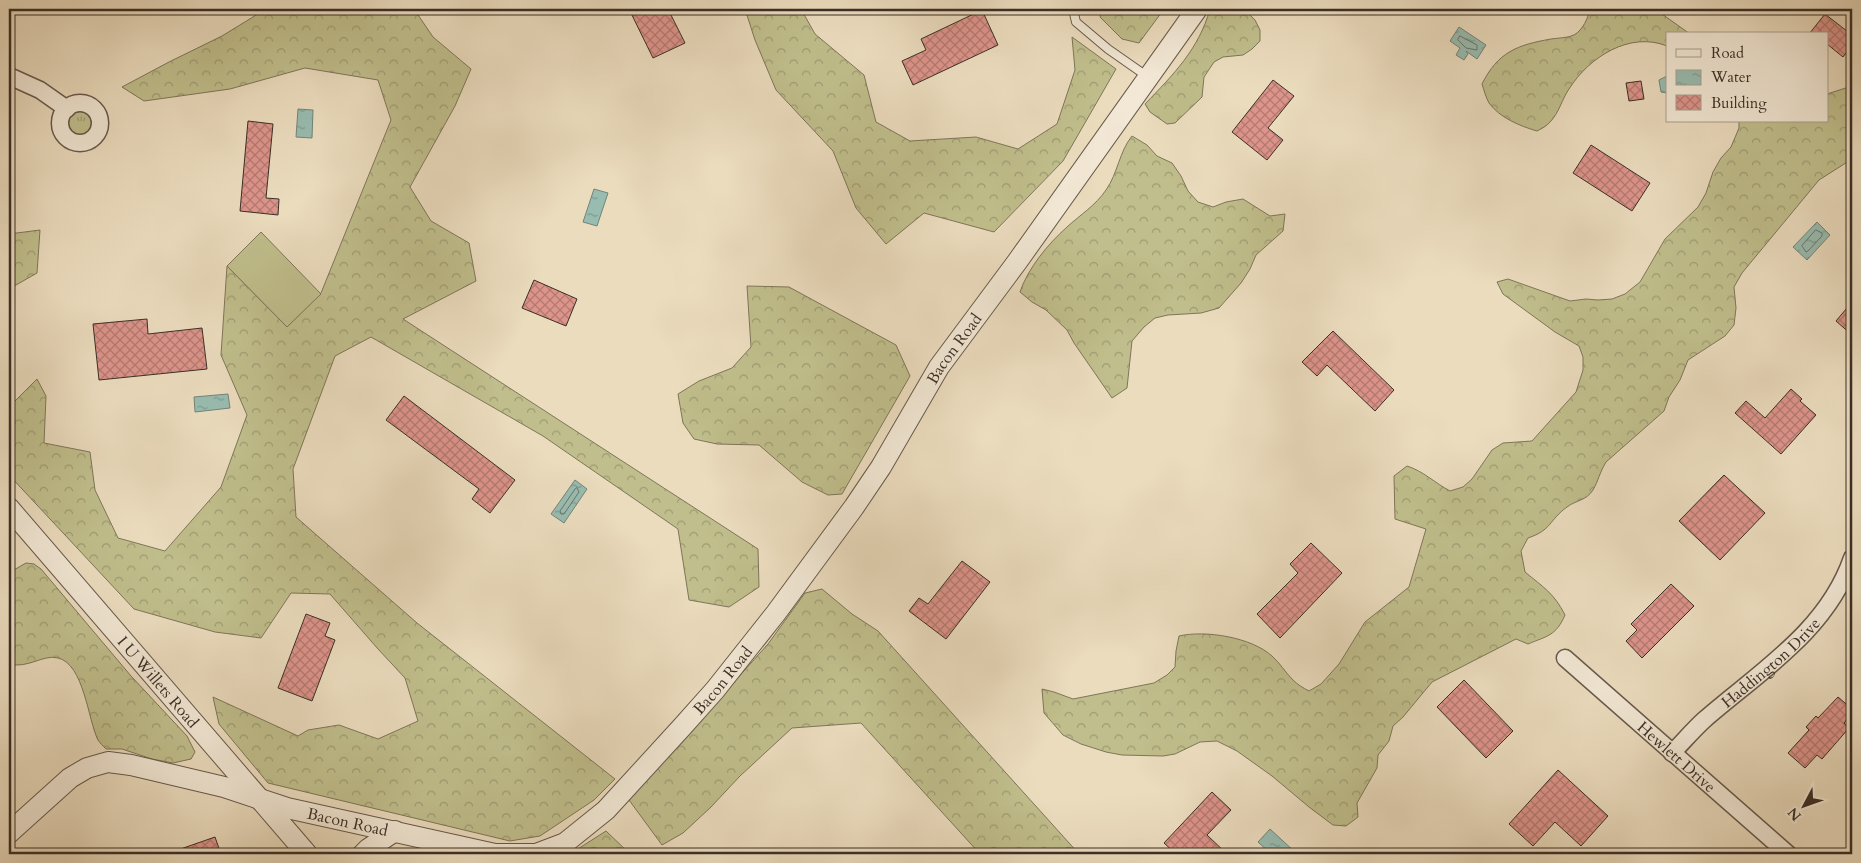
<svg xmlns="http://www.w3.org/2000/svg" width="1861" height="863" font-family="Cardo,serif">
  <defs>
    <pattern id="grass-tufts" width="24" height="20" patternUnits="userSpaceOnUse" patternTransform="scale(1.25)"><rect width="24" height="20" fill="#c0be8c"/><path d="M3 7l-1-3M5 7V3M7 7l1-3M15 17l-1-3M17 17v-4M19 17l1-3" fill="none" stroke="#9d9b72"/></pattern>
    <pattern id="forest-crowns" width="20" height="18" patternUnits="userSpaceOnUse" patternTransform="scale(1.25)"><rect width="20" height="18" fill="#c0be8c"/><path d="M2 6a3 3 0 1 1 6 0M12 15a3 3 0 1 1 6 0" fill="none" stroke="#9d9b72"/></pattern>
    <pattern id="water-ripples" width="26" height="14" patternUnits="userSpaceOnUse" patternTransform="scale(1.25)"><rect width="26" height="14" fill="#98bcb0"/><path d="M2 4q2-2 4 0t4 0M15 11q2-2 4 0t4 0" fill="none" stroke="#7d998f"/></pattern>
    <pattern id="building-cross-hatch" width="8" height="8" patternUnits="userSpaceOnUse" patternTransform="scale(1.25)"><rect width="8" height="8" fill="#dd948b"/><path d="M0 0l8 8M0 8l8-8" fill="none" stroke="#b47971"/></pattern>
  </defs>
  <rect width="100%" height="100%" fill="#ebdcbe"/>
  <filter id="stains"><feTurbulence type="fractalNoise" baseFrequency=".004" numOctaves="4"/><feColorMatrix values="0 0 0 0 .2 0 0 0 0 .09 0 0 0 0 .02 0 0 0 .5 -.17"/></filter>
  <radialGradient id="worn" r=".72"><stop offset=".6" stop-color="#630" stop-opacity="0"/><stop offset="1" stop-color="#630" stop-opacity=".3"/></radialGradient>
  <path fill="url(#grass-tufts)" stroke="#7e7659" d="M66 123a14 14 0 1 1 28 0a14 14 0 1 1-28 0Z"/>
  <path fill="url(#forest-crowns)" stroke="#7e7659" d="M266 9H414L433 37 471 69 455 106 410 187 431 221 469 243 476 281 403 319 758 549 759 587 729 607 689 600 678 529 543 436 371 337 335 356 293 469 296 517 417 623 615 779 594 800 540 836 510 841 268 783 219 724 213 697 298 736 308 730 339 725 378 739 418 721 405 678 378 649 330 594 291 593 261 638 215 632 134 609 9 475V407L37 379 46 396 44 443 90 452 95 490 118 538 165 551 221 487 247 415 221 355 227 266 287 327 321 293 391 120 378 80 305 68 230 89 144 101 122 87 169 62 222 36Z
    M745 9H801L815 34 864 75 876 122 910 141 976 137 1018 149 1057 124 1075 70 1072 37 1116 69 1063 161 994 232 924 213 886 244 856 208 833 151 776 90 755 40Z
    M1101 9H1164L1139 43 1122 39 1100 17Z
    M1210 9H1244L1255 20 1260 30V41L1252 49 1243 55 1223 57 1214 62 1204 77 1202 97 1175 123 1167 124 1150 112 1145 104C1173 75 1199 49 1210 9Z
    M1590 9H1655L1690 34H1667V46C1630 31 1589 57 1569 89 1562 99 1559 113 1550 122 1547 126 1541 129 1537 131 1520 126 1500 118 1489 103 1486 98 1484 90 1482 84 1498 52 1517 45 1551 39 1557 38 1568 38 1574 35 1583 30 1588 18 1590 9Z
    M1852 86V159L1819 180 1742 273 1734 287 1736 308 1734 325 1725 336 1688 360 1680 380 1669 397 1664 411 1606 462C1600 471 1598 482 1593 490 1586 501 1576 500 1567 507 1549 520 1552 530 1528 538L1521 551 1525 572C1543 587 1554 593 1565 615 1556 636 1547 636 1528 644L1516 639 1432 682 1403 717 1393 726 1389 741 1378 755 1377 768 1357 803 1358 817 1346 826 1333 825 1309 807 1272 776 1237 751 1217 741 1200 742 1175 754 1163 756 1122 755 1106 752 1081 744 1063 735 1044 713 1042 689 1054 692 1073 699 1154 683 1167 675 1175 667 1176 651 1179 636C1205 630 1251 637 1272 656 1280 663 1285 672 1293 680 1297 684 1303 688 1309 691L1321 684 1339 664 1365 622 1409 587 1426 529 1395 519 1394 476 1407 466C1423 471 1435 483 1450 491L1463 487 1472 479 1492 450 1503 443 1532 441 1576 392 1583 370V357L1579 346 1555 332 1503 294 1497 282 1508 279 1570 301 1586 299 1598 300 1612 299 1625 294 1640 282 1665 239 1698 207 1706 193 1713 172 1721 158 1731 147 1739 128V121H1827V94Z
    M1132 136 1147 145 1157 156 1172 163 1181 176 1188 191 1198 202 1213 207 1226 202 1243 199 1270 216 1285 214 1283 231 1256 255 1250 269 1241 283 1219 308 1201 313 1168 315 1155 318 1144 327 1132 341 1127 388 1112 398 1074 343 1067 330 1046 310 1032 302 1020 292C1028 268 1048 244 1067 227 1080 215 1096 205 1106 190 1118 173 1119 152 1132 136Z
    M40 230 37 273 9 289V234Z
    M747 286 789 287 896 345 910 376 842 494 828 495 802 482 759 445 717 444 694 439 683 423 678 394 699 381 732 368 751 347Z
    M26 563 34 564 41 569 131 676 187 736 195 752 191 759 173 763 152 759 122 749H106C103 746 100 743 98 740 88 720 84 664 58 658 43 654 28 669 9 664V571H12Z
    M822 589 852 614 878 631 1079 854H980L861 723 792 728 740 776 711 807 683 833 662 845 629 800 768 644 805 593Z
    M606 831 630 854H570Z"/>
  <path fill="#c0be8c" stroke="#7e7659" d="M261 232 321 294 287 327 227 266Z"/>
  <path fill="url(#water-ripples)" stroke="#738479" d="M1459 27 1486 45 1477 59 1466 51 1468 54 1464 60 1456 55 1460 48 1450 41Z
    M1667 76V93L1661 92 1659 80Z
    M298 109 313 110 312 138 296 137Z
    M594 189 608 193 597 226 583 222Z
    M1817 222 1830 235 1807 260 1793 247Z
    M228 394 230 408 195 412 194 397Z
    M575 480 587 489 564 523 551 514Z
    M1270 829 1295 852 1293 854H1271L1258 842Z"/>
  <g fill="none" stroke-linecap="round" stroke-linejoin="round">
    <path stroke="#6a766b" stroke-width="1" d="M1460 36 1477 45V50L1466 48 1458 40Z
      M1816 230 1822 233V236L1808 251 1806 252 1802 246Z
      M577 488 579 492 564 514H561L560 511 575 489Z"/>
  </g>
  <path fill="url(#building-cross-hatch)" stroke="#3b2f26" d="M629 9H668L685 43 653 58Z
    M982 10 998 45 913 85 902 61 926 50 921 39Z
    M1825 14 1852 35V45L1843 57 1827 44V34H1809Z
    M1273 80 1294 96 1268 128 1283 140 1267 160 1232 132Z
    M1641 81 1644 99 1629 101 1626 83Z
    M248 121 273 124 266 198 279 199 278 215 240 211Z
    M1591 145 1650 183 1632 211 1573 173Z
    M534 280 577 299 566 326 522 308Z
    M1852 302V335L1836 321Z
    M147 319 148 334 202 328 207 369 99 380 93 324Z
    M1333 331 1394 390 1375 411 1327 365 1317 376 1302 362Z
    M1791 389 1802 399 1800 401 1816 415 1781 454 1735 413 1746 401 1765 418Z
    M404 396 515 480 490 513 472 499 479 489 386 420Z
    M1724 475 1765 513 1720 560 1679 521Z
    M1311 543 1342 573 1280 638 1257 614 1298 573 1290 564Z
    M962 561 990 582 946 639 909 611 919 598 928 604Z
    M1671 584 1694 606 1642 658 1626 641 1637 630 1631 624Z
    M306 614 330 623 325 636 335 640 312 701 278 688Z
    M1464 680 1513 731 1486 758 1437 707Z
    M1838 697 1852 709V713L1844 723 1849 728 1822 759 1817 755 1805 768 1788 753 1809 730 1806 727 1816 716 1818 718Z
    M1558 770 1608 816 1581 846 1555 822 1533 846 1509 824Z
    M1212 792 1231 810 1207 835 1227 854H1176L1164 843Z
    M215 837 221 854H172V852Z"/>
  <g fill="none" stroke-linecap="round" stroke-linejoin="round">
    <g stroke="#675a4c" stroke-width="10">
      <path id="service" d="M1073 9 1076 22 1108 49 1148 77"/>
    </g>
    <g stroke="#675a4c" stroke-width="19">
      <g id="minor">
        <path d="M9 76 40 90 67 109"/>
        <circle cx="80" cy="123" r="20"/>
        <path id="s1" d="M1565 658 1788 854"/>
        <path id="s2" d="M1672 753C1683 742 1693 730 1704 720 1759 672 1827 631 1852 558"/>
      </g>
    </g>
    <g stroke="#675a4c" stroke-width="22">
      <g id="tertiary">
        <path id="s3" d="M9 508 307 854"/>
        <path id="s4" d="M9 833 70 778 87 768 108 762 131 765 224 787 287 808 495 854H536L565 843 606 810 682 727 715 690 776 613 854 507 881 467 939 367 1017 262 1197 9"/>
        <path d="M363 854 368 849 395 831"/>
      </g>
    </g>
    <use href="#service" stroke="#f2e8d5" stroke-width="8"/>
    <use href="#minor" stroke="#f2e8d5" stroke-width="16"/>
    <use href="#tertiary" stroke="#f2e8d5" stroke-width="20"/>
  </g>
  <g text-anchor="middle" stroke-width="4" stroke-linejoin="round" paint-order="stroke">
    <g font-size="16" fill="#3b2f26" stroke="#f2e8d5">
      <text dy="6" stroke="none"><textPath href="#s4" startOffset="1226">Bacon Road</textPath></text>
      <text dy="6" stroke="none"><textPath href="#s2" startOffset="134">Haddington Drive</textPath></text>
      <text dy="6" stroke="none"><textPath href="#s4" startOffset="821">Bacon Road</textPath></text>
      <text dy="6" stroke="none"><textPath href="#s3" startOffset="229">I U Willets Road</textPath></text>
      <text dy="6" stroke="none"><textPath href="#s1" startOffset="149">Hewlett Drive</textPath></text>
      <text dy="6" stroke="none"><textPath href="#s4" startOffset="371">Bacon Road</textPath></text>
    </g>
  </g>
  <rect width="1861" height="863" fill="none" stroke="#ebdcbe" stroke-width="30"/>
  <rect x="10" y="10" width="1841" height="843" fill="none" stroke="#3b2f26" stroke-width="2.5"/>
  <rect x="15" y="15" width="1831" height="833" fill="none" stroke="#3b2f26"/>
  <rect x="1666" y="32" width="162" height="90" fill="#f2e8d5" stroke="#a99e8f"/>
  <rect x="1676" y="49" width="25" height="8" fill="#f2e8d5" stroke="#a99e8f"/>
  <text x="1711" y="58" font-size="15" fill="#3b2f26">Road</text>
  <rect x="1676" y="70" width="25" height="15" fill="url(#water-ripples)" stroke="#a99e8f"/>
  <text x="1711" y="82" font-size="15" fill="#3b2f26">Water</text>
  <rect x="1676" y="95" width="25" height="15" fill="url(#building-cross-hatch)" stroke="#a99e8f"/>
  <text x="1711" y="108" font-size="15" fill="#3b2f26">Building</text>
  <g transform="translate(1804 806) rotate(229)" stroke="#f2e8d5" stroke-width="4" paint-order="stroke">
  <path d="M0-4L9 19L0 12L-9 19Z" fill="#3b2f26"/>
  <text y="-8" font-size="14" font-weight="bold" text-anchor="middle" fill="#3b2f26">N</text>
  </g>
  <rect width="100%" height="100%" filter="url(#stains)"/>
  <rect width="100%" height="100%" fill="url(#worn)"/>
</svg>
